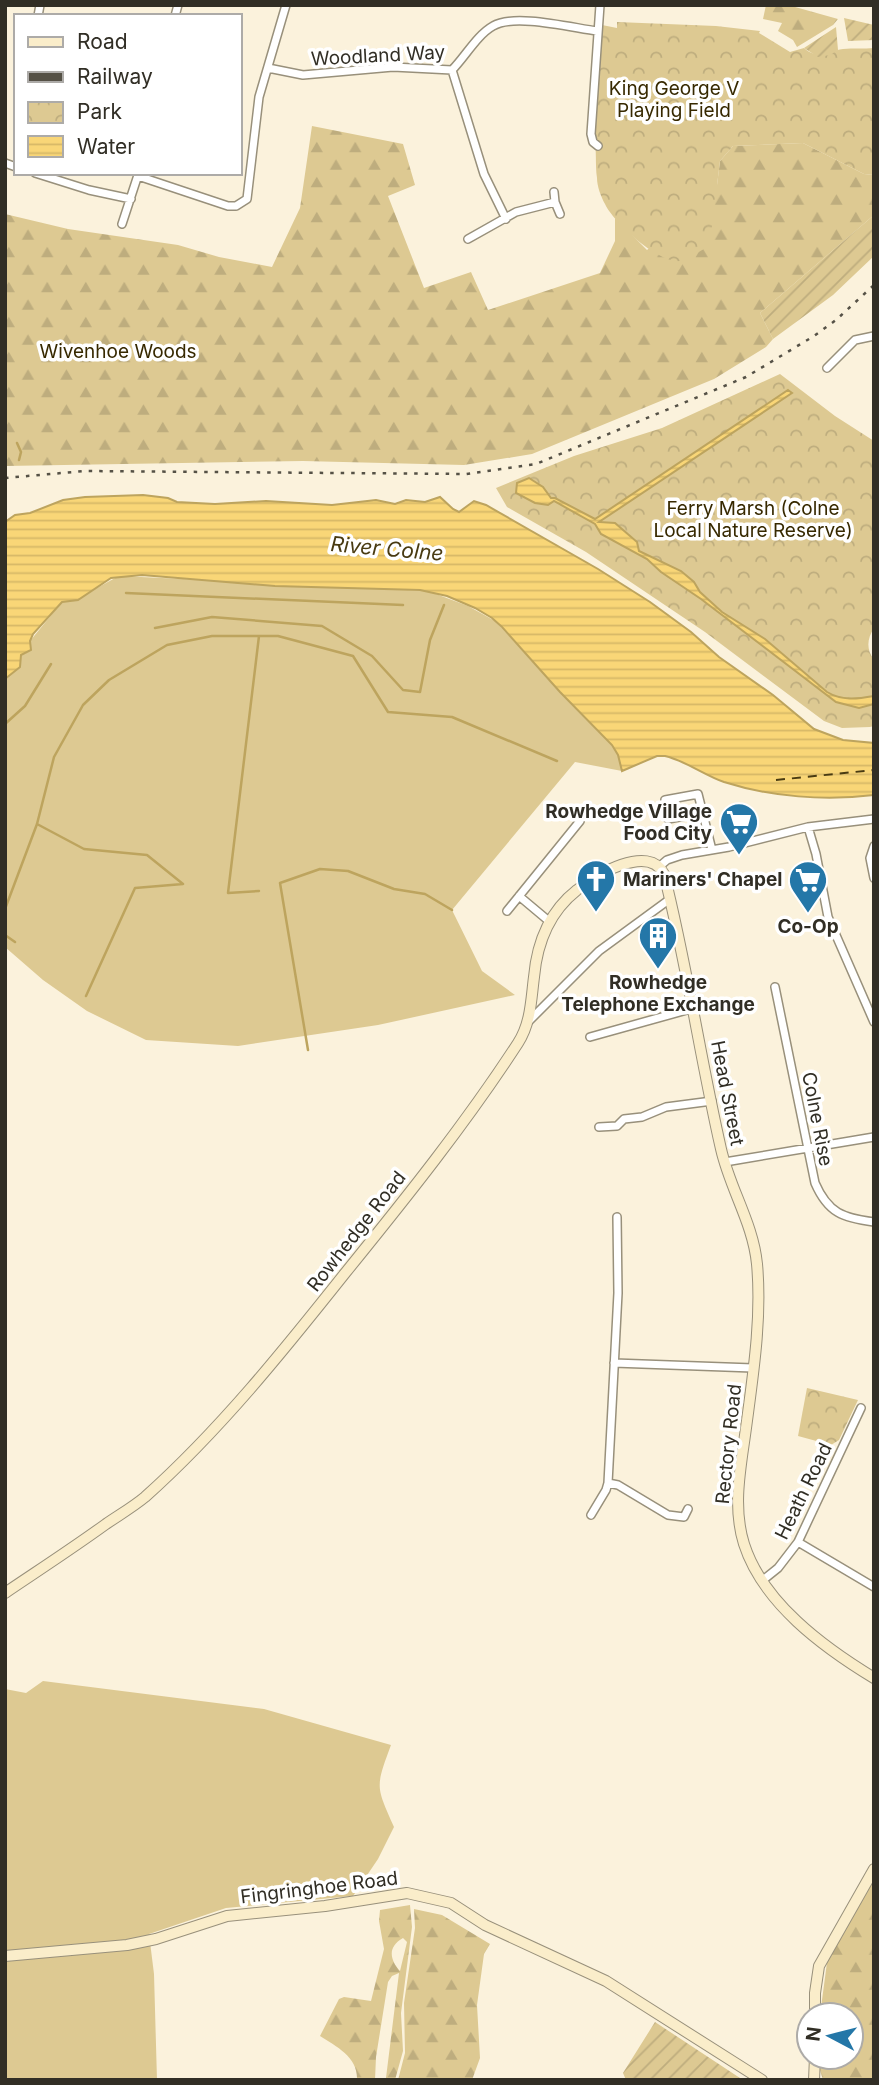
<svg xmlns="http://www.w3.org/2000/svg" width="879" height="2085" font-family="Inter,sans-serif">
  <defs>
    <pattern id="forest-firs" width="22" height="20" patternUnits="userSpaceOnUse" patternTransform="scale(1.75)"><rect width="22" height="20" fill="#ddc992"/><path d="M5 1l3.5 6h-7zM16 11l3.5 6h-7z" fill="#bead7e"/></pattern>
    <pattern id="park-crowns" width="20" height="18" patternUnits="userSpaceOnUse" patternTransform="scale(1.75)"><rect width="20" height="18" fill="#ddc992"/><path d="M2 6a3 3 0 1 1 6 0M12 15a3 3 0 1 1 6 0" fill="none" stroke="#bead7e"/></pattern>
    <pattern id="garden-furrows" width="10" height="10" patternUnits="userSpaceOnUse" patternTransform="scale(1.75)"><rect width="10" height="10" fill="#ddc992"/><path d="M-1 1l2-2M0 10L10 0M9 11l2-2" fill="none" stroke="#bead7e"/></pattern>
    <pattern id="water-rules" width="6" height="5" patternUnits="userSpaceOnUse" patternTransform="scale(1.75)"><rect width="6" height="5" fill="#f9d677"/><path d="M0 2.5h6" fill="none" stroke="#d6b867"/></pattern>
  </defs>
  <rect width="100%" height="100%" fill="#fbf2dc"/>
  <path fill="#ddc992" d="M120 576 428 591 468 606 495 621 612 745 618 755 622 771 575 762 452 910 482 971 515 995 378 1025 238 1046 146 1040 87 1011 43 980 5 947V679L13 673 21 662V656L31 650 30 641 62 602C81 600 101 584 120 576Z
    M43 1681 264 1709 391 1745C375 1788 376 1786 394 1827L378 1859 353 1896 226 1908 149 1934 154 1974 157 2080H5V1689L26 1693Z"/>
  <path fill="url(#forest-firs)" fill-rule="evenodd" d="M766 5H788L838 19 833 25 797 47 793 40 778 31 782 23 763 19Z
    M312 126 403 144 415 185 388 196 424 288 471 272 488 310 600 273 615 241V218L647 250 717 185 720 161 733 146 803 143 864 174 874 175V215L760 313 773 339 766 347 714 379 532 454 464 465 303 461 5 466V214L68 229 178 245 219 257 272 267 300 208Z
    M874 1880V2080H823L816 2057H851V2015H820L828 1955 854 1909Z
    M410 1905 412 1927 401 2013 403 2051 395 2080 386 2078 399 1973 392 1976 388 1982 376 2057 375 2080H357C358 2057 337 2047 320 2036L339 1999 344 1997 371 2001 384 1949 379 1921 380 1910ZM403 1938 407 1942 400 1971C390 1960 387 1947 403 1938Z
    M414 1909 442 1915 490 1944 484 1954 477 2005 480 2058 472 2080H398L405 2053 404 2003 415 1928Z"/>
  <path fill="url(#park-crowns)" d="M617 22 716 26 760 31 759 33 790 52 804 48C817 60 829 51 843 49 853 48 864 49 874 48V175L864 174 803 143 733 146 720 161 712 226 704 249C697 253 687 260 680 261 659 264 613 222 605 204 601 197 597 186 597 178 595 164 597 150 594 135L602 25 617 28Z
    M780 374 835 416 874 441V628C867 639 866 649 874 660V726L870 727 842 728 824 721 705 632 586 552 507 507 496 488 574 456 662 428Z
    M807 1388 858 1400 839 1440 831 1445 798 1436Z"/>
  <path fill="url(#garden-furrows)" d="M844 18 874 25V40L848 41Z
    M836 27 838 50 830 55 818 57 804 48Z
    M874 215V256L833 295 773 339 760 313Z
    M655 2022 743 2080H626L623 2073Z"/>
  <path fill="url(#water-rules)" stroke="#bda45e" stroke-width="2" d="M788 390 792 393 599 522 615 523 637 542 639 551 681 571 694 582 700 592 722 612 765 639 827 692C842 701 857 699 874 696V704L859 708 836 702 701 599 661 572 647 559 601 534 595 524 554 501 548 505 535 503 516 493 517 483 529 478 543 487 551 498H555L595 519Z
    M143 495 168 498 177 502 215 504 266 501 332 505 376 500 395 504 406 500 425 502 440 497 453 509 459 512 474 501 486 505 598 569 650 602 691 632 719 657 773 695 814 729 843 740 874 743V795C825 801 771 797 724 782 704 775 686 761 665 756H657L622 771 618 755 612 745 560 692 502 627 492 618 475 608 447 596 420 590 275 586 142 575 111 578 78 600 62 602 33 634 30 641 31 650 21 655 20 667 5 679V522L15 515 30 513 63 500 85 497Z"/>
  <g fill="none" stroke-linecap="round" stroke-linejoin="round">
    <path stroke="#bda45e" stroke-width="2.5" d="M17 443 21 452 19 460
      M126 593 403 605
      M155 628 212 617 322 626 372 656 403 690 420 692 430 640 444 605
      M259 636 228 893 259 891
      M5 724 25 706 51 664
      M37 824 84 849 147 855 183 884 135 888 86 996
      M5 909 37 824 54 757 83 705 109 680 167 645 212 636H278L353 656 388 712 452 717 557 761
      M5 935 15 942
      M308 1050 280 883 320 869 348 871 394 889 425 894 452 910"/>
    <path stroke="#493b12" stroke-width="2" stroke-dasharray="9 7" stroke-linecap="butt" d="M776 780 874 770"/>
    <g stroke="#98907b" stroke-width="10">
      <path id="street" d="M38 16 40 5
        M175 16 178 5
        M268 68 303 75 393 67 452 70C465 57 477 35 493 26 514 13 573 28 597 31
        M452 70 484 174 506 219
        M598 146 593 142 591 134 600 5
        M5 163 16 167
        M35 173 89 190 131 199
        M138 176 228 206H236L247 199 259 97 286 5
        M554 192 555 202 560 214
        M122 224 138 175
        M468 239 516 212 555 202
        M827 368 855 340 874 336
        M701 813 668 819 665 800 698 794 712 850
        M808 827 816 854 828 917 874 1022
        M874 846 870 858 874 878
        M660 866 667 860 682 855 729 847 808 827 874 819
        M519 896 550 922
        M507 911 580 821
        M775 987 815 1183C828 1213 843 1218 874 1222
        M529 1021 599 951 670 899
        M590 1037 694 1008
        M599 1127 617 1126 624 1119 642 1117 666 1107 712 1101
        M725 1162 874 1137
        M614 1363 753 1368
        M608 1483 618 1485 668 1515 684 1517 688 1509
        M591 1515 606 1490 608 1483 618 1293 617 1217
        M798 1542 874 1587
        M763 1580 778 1568 798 1542 861 1408"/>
    </g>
    <g stroke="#98907b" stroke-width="12">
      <path id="secondary" d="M5 1593C39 1570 73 1548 106 1524 119 1515 133 1507 145 1497 220 1430 284 1350 346 1272 406 1198 466 1123 518 1043 531 1023 531 1000 534 977 537 943 549 912 577 890 595 875 649 843 664 874 687 965 700 1057 721 1149 730 1189 753 1223 757 1264 762 1318 753 1375 746 1428 741 1466 732 1506 744 1544 763 1603 823 1647 874 1678
        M5 1956 127 1945 156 1939 227 1916 325 1906 407 1893 451 1903 485 1925 606 1981 762 2080
        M815 2015V1993L819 1966 874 1869
        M814 2080 815 2057"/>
    </g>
    <use href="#street" stroke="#fff" stroke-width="7"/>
    <use href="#secondary" stroke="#faedca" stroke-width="10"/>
    <path stroke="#555146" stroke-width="2.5" stroke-dasharray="3.5 7" stroke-linecap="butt" d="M5 478 85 471 466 474 536 464 746 377 814 336 836 320 874 285"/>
  </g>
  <defs>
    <g id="supermarket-pin" transform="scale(2.0125)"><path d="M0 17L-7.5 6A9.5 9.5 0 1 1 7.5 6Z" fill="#2477a8" stroke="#fff"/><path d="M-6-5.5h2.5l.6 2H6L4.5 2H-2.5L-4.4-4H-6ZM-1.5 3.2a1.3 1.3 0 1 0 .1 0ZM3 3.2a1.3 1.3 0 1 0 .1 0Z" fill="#fff"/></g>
    <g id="church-pin" transform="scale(2.0125)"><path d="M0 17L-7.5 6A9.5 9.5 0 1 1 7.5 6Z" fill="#2477a8" stroke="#fff"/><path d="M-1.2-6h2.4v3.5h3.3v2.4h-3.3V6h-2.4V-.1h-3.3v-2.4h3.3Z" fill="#fff"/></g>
    <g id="building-pin" transform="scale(2.0125)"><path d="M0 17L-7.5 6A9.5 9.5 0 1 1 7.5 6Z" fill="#2477a8" stroke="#fff"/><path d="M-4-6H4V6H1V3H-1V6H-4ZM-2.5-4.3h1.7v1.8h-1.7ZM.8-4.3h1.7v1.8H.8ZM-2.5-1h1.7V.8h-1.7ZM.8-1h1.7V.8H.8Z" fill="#fff"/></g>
  </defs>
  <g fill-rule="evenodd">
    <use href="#supermarket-pin" x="739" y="822"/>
    <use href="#church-pin" x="596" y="879"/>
    <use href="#supermarket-pin" x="808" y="880"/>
    <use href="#building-pin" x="658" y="936"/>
  </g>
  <g text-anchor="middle" stroke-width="7" stroke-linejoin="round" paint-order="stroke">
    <g font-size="19" fill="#312e25" stroke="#fff">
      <text transform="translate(378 55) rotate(-3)" y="7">Woodland Way</text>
      <text transform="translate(728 1093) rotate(79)" y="7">Head Street</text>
      <text transform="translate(818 1119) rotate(79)" y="7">Colne Rise</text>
      <text transform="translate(356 1231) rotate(-52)" y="7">Rowhedge Road</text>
      <text transform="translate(728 1444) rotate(-84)" y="7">Rectory Road</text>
      <text transform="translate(803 1491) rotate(-64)" y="7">Heath Road</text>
      <text transform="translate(319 1887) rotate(-7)" y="7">Fingringhoe Road</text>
    </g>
    <g font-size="19" fill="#372900" stroke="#fff">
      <text x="674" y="95">King George V<tspan x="674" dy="22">Playing Field</tspan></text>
      <text x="118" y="358">Wivenhoe Woods</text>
      <text x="753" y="515">Ferry Marsh (Colne<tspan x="753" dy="22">Local Nature Reserve)</tspan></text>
    </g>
    <g font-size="19" font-weight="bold" fill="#312e25" stroke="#fff">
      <text x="712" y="818" text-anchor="end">Rowhedge Village<tspan x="712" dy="22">Food City</tspan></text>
      <text x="623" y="886" text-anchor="start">Mariners' Chapel</text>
      <text x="808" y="933">Co-Op</text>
      <text x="658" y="989">Rowhedge<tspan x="658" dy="22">Telephone Exchange</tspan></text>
    </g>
    <g font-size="21" font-style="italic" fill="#493b12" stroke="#fff">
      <text transform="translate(387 549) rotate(5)" y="7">River Colne</text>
    </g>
  </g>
  <rect width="879" height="2085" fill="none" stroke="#312e25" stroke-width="14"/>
  <rect x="14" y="14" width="228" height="161" fill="#ffffff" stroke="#adaba8" stroke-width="2"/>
  <rect x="28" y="37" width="35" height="10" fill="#faedca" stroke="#adaba8" stroke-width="2"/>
  <text x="77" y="49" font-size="21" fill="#312e25">Road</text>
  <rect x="28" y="72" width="35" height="10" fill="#555146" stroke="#adaba8" stroke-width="2"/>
  <text x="77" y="84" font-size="21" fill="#312e25">Railway</text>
  <rect x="28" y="102" width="35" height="21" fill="url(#park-crowns)" stroke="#adaba8" stroke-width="2"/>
  <text x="77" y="119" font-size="21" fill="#312e25">Park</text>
  <rect x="28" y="136" width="35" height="21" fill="url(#water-rules)" stroke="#adaba8" stroke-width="2"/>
  <text x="77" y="154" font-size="21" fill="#312e25">Water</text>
  <g transform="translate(830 2036) rotate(277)"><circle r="33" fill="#ffffff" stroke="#adaba8" stroke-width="2"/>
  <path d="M0-5L12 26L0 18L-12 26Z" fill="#2477a8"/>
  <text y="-10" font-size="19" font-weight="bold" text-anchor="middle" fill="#312e25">N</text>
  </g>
</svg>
